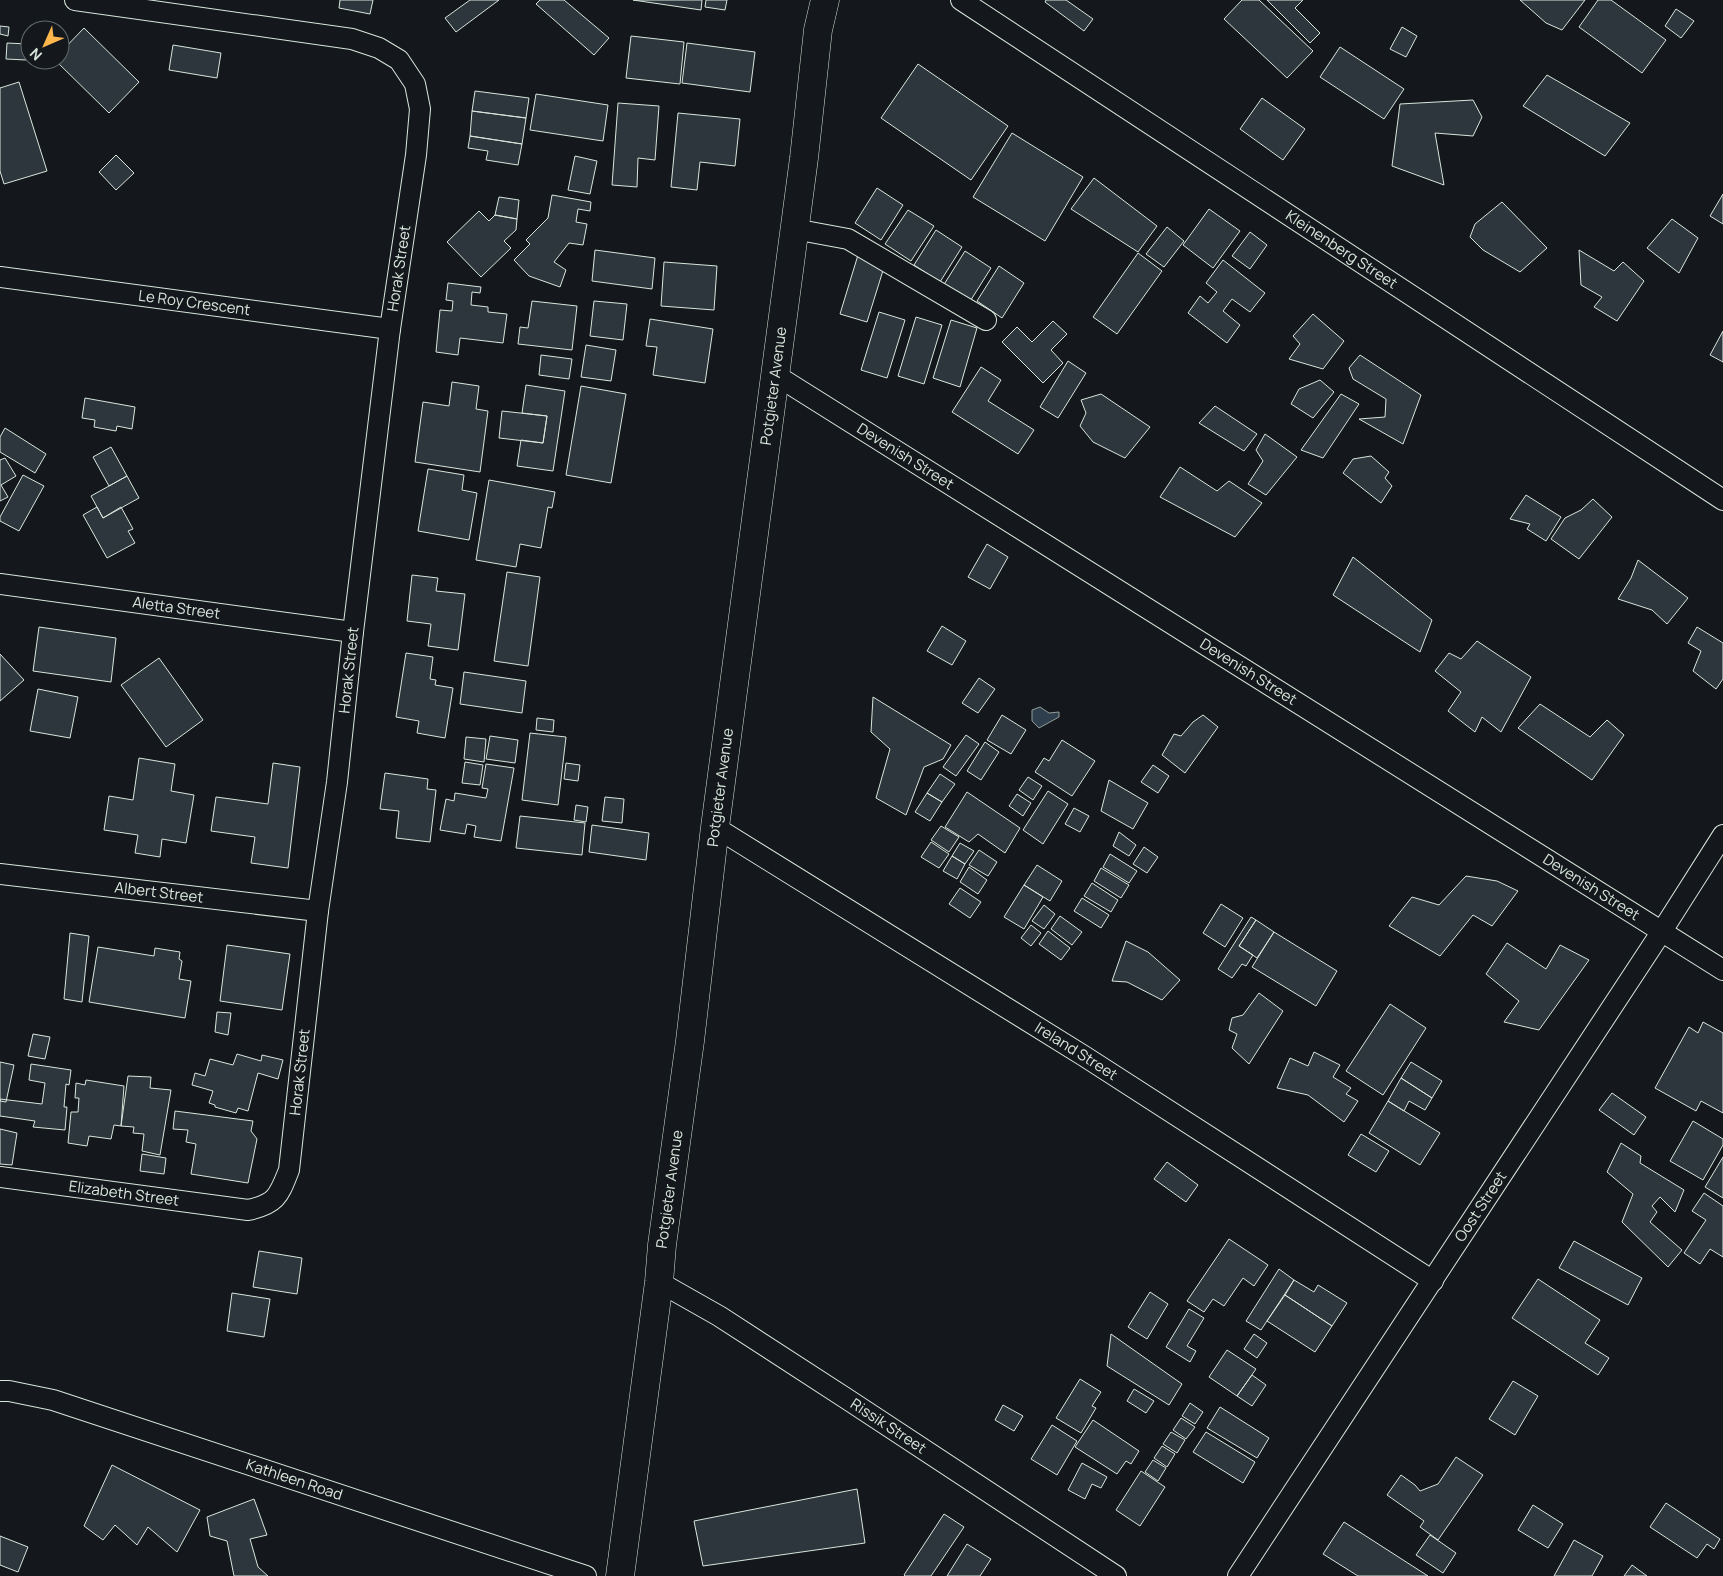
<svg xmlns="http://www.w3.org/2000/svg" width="1723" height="1576" font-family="Manrope,sans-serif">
  <rect width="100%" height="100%" fill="#14181c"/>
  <path fill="#2f3f4d" stroke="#939e99" d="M1040 707 1049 713 1059 712V717L1039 728 1032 721V710Z"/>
  <path fill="#2c363c" stroke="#d8e6dc" d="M340 0H373L370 14 339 8Z
    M470 0H499L456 32 445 18Z
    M540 0H564L609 38 594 55 536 4Z
    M633 0H702L701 10Z
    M706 0H727L725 10 705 7Z
    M1046 0H1066L1093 19 1084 31 1045 2Z
    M1242 0H1259L1313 51 1287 78 1224 19Z
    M1267 0H1303L1295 8 1320 33 1310 43Z
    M1520 0H1585L1562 30 1546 23Z
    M1598 0H1611L1666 40 1642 73 1579 27Z
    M1676 9 1694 21 1681 38 1665 26Z
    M0 26 9 27 8 36 0 34Z
    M1402 27 1417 36 1406 57 1390 49Z
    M84 28 139 82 109 113 55 60H60V53Z
    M631 36 684 42 680 84 626 78Z
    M7 43 28 44 26 60 6 59Z
    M687 43 755 52 750 92 682 83Z
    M173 45 221 53 217 78 169 70Z
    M1340 47 1404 89 1384 119 1320 77Z
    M918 64 1008 126 971 180 881 118Z
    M1547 75 1630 123 1605 156 1523 106Z
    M19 82 47 171 4 184 0 171V88Z
    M475 91 529 98 526 118 472 111Z
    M536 94 608 105 603 141 530 130Z
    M1262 98 1305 129 1283 160 1240 129Z
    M1473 100 1482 117 1473 136 1435 133 1444 185 1392 166 1400 104Z
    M618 103 659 106 655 160 638 158 637 187 612 185Z
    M472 111 526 118 522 144 470 136Z
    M678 113 740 119 735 166 700 162 697 190 671 187Z
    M1012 133 1083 177 1045 241 973 197Z
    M470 136 522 144 518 165 486 160 488 151 468 148Z
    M116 155 134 173 116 190 99 172Z
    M575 156 597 161 590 194 568 190Z
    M1094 178 1157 226 1138 252 1071 209Z
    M877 188 903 205 881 240 855 223Z
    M1723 194V224L1710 216Z
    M552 195 591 202 590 211 578 209 576 222 587 224 583 245 569 243 554 262 566 270 560 287 529 276 514 260 530 244 526 240 548 218Z
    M499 197 519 200 517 219 495 215Z
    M1502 202 1547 248 1520 272 1483 250 1470 237 1475 224Z
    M1209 209 1240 231 1213 268 1183 245Z
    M908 210 934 226 911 261 885 244Z
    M479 211 489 221 495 215 517 219 516 230 504 241 511 248 481 277 447 242Z
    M1672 219 1698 238 1679 273 1647 248Z
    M1167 227 1184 241 1164 267 1146 254Z
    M936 230 962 247 940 282 914 265Z
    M1250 232 1267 245 1250 269 1232 256Z
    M595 250 655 258 652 289 592 281Z
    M1579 250 1614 271 1623 262 1644 281 1617 321 1594 307 1602 297 1581 285Z
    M965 251 991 268 969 303 943 286Z
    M1138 253 1162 271 1117 334 1093 317Z
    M858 255 885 264 867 322 840 314Z
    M1223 260 1265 293 1250 312 1232 299 1223 311 1240 325 1227 343 1188 313 1200 296 1208 303 1217 292 1206 283Z
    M664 262 717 266 714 310 661 306Z
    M999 266 1024 283 1002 318 977 301Z
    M448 283 481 287 480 293 472 292 471 305 488 307V312L507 314 503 343 460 338 458 355 436 352 440 310 452 311 453 301 446 300Z
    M532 301 577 306 572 350 518 344 520 327 528 328Z
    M594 301 627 304 623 340 590 336Z
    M879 312 905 320 887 378 861 370Z
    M1313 314 1344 341 1323 369 1289 359 1300 344 1293 336Z
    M916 317 942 325 924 384 898 376Z
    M650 319 713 329 705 383 653 375 657 347 646 346Z
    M951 320 977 328 960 387 933 378Z
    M1053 321 1067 334 1051 350 1063 363 1043 383 1002 342 1017 327 1032 342Z
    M1723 331V362L1710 355Z
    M586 345 616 350 611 381 581 377Z
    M541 355 572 359 569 379 539 375Z
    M1360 355 1421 395 1403 444 1359 419 1385 417 1386 399 1353 379 1349 368Z
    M1068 361 1086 373 1058 418 1040 407Z
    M981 367 1001 380 988 401 1034 430 1018 454 952 412Z
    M1320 380 1334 392 1313 418 1291 404 1299 389Z
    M452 382 479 386 476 409 488 411 480 472 415 462 423 402 449 406Z
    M526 385 565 391 553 471 517 466 521 440 543 443 547 416 522 413Z
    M581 386 626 394 611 483 566 475Z
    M1101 394 1150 427 1125 458 1093 442 1080 426 1086 413 1081 400Z
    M1341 394 1359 404 1323 458 1301 450Z
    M85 398 135 407 132 429 117 426 116 431 94 427 95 420 82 418Z
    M1215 406 1257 434 1244 451 1199 423Z
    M502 411 547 416 543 443 499 438Z
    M5 428 46 454 35 473 0 452V437Z
    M1265 434 1297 457 1266 495 1248 484 1263 461 1256 450Z
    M111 447 127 476 109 486 93 457Z
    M1371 456 1389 472 1385 478 1392 486 1381 503 1343 473 1353 459Z
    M5 458 16 476 1 485 8 497 0 501V460Z
    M1180 467 1217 491 1229 481 1262 503 1235 537 1160 497Z
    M428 469 464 475 462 490 477 493 469 540 418 531Z
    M23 475 44 486 19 531 0 521V517Z
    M127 476 139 498 103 518 91 496Z
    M489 480 555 492 552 508 548 507 541 548 520 544 516 567 476 560Z
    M1526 495 1561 517 1546 541 1527 529 1530 524 1510 519Z
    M1593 499 1612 517 1579 559 1551 539 1565 518 1581 510Z
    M97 507 103 518 121 507 133 529 128 531 135 543 107 558 83 515Z
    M987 544 1008 557 990 589 968 577Z
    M1353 557 1432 620 1420 652 1333 595Z
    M1638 560 1688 598 1667 624 1652 610 1618 599 1631 578Z
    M507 572 540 577 528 666 494 661Z
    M412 575 438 578 436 591 465 594 458 650 428 646 431 624 407 621Z
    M942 626 966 641 952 665 927 651Z
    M39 627 116 638 111 682 33 671Z
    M1697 627 1723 643V679L1716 689 1693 671 1701 651 1688 643Z
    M1477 641 1531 677 1501 732 1482 717 1475 732 1448 711 1461 692 1435 671 1449 653 1461 659Z
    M406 653 433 657 430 679 436 680 435 685 453 688 445 738 417 733 419 721 396 717Z
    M0 654 24 680 0 701Z
    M159 658 203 720 166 747 121 685Z
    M464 672 526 681 522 713 460 704Z
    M979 678 995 689 978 713 962 703Z
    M38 689 78 697 70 738 30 731Z
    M873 697 951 745 943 759 924 767 906 815 876 798 890 749 871 732Z
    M1540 704 1590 737 1607 720 1624 735 1592 780 1518 728Z
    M1002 715 1026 730 1011 754 987 740Z
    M1203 715 1218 727 1185 773 1162 755 1174 734 1181 736 1193 722Z
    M537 718 554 720 553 732 536 730Z
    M530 733 566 737 558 805 522 800Z
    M966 735 979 744 956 776 943 767Z
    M490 736 518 740 515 763 486 759Z
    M466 737 486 739 484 762 464 759Z
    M1062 740 1095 761 1072 796 1035 772 1044 758 1049 761Z
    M985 742 999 752 981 780 967 771Z
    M139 758 175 764 171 791 194 795 186 843 162 839 160 857 135 853 138 835 104 830 109 796 133 800Z
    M465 762 483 765 480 785 462 783Z
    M273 763 300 767 288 868 251 863 255 837 211 831 216 797 268 804Z
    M566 763 580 765 578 781 564 779Z
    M486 764 514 768 501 841 474 837 476 826 467 824 465 834 440 830 446 799 454 801 455 793 486 798 488 789 482 788Z
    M1153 765 1169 776 1158 793 1141 782Z
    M385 773 428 779 427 789 436 790 430 842 396 838 399 811 380 809Z
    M940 774 955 784 942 802 927 793Z
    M1028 777 1042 786 1033 800 1019 790Z
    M1109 780 1148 803 1133 829 1101 811Z
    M1048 791 1068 804 1043 844 1023 830Z
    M967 792 1020 828 1005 853 978 834 969 842 945 827Z
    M927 793 942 802 930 821 915 812Z
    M1017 794 1031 803 1023 816 1009 806Z
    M605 797 624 799 622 823 602 821Z
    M576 805 588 807 586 822 574 820Z
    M1074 808 1089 816 1080 832 1065 824Z
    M520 816 585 823 582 855 516 848Z
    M592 825 649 833 646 860 589 852Z
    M941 826 959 837 949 852 931 840Z
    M1119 832 1136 845 1129 856 1113 846Z
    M931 842 949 854 939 868 921 857Z
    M960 843 974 851 965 864 952 856Z
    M1144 847 1158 857 1147 873 1133 864Z
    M979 850 997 862 988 876 969 865Z
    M1110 854 1137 871 1129 883 1103 867Z
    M952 856 965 864 957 879 943 871Z
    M1037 865 1062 881 1050 901 1024 885Z
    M969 867 987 880 978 894 960 882Z
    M1101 868 1129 885 1121 898 1094 881Z
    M1466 876 1497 881 1518 891 1492 926 1473 915 1440 956 1389 926 1412 897 1439 905Z
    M1092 883 1118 900 1111 912 1084 896Z
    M1024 885 1043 897 1024 929 1004 917Z
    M960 888 981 902 970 918 949 904Z
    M1082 898 1109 915 1101 928 1074 911Z
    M1221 904 1243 918 1225 947 1203 933Z
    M1044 905 1055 914 1044 929 1032 921Z
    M1060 916 1082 932 1072 945 1051 929Z
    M1251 917 1256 920 1239 946 1253 955 1246 966 1242 964 1232 978 1218 969Z
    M1256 920 1274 932 1257 958 1239 946Z
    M1031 925 1041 933 1031 946 1021 938Z
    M1048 931 1070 948 1061 960 1039 944Z
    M1274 932 1337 971 1316 1006 1252 967Z
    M70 933 89 936 82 1002 64 999Z
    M1126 941 1148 952 1180 980 1162 1000 1127 982 1112 981Z
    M1507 943 1546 969 1560 945 1589 960 1539 1030 1504 1022 1519 1001 1486 974Z
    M227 945 290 954 282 1010 220 1001Z
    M98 947 154 956 155 948 180 952 179 959 182 961 179 979 191 981 185 1018 89 1002Z
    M1259 993 1283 1011 1249 1064 1232 1048 1237 1034 1229 1030 1232 1018 1243 1015Z
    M1390 1004 1426 1028 1383 1095 1346 1071Z
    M217 1012 231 1013 228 1035 215 1032Z
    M1703 1022 1723 1033V1113L1701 1101 1696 1111 1655 1088 1689 1027 1698 1033Z
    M33 1034 50 1037 45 1059 28 1056Z
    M1314 1052 1340 1065 1333 1077 1351 1088 1346 1094 1358 1101 1344 1122 1308 1095 1277 1088 1290 1058 1308 1066Z
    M237 1054 261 1061 262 1055 283 1060 278 1079 258 1073 248 1111 238 1108 236 1113 215 1107V1105L209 1103 213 1091 192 1085 195 1073 205 1076 210 1059 233 1065Z
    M0 1062 14 1065 6 1102 0 1101Z
    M1411 1062 1442 1081 1432 1098 1401 1078Z
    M31 1064 71 1070 69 1085 66 1084 64 1107H67L65 1130 33 1127 35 1121 0 1116V1099L42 1104 45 1083 29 1080Z
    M128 1076 151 1077 150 1088 171 1090 160 1155 142 1151 144 1134 133 1133 134 1127 121 1126Z
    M1401 1078 1432 1098 1425 1110 1409 1101 1404 1111 1388 1101Z
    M86 1080 124 1086 121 1126 114 1125 111 1139 89 1136 87 1146 68 1143 71 1112H78L79 1098H75L76 1083 85 1085Z
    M1612 1093 1646 1117 1634 1135 1599 1110Z
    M1388 1101 1440 1133 1420 1165 1369 1133Z
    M175 1111 253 1121 251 1131 257 1139 248 1183 191 1174 196 1144 186 1142 188 1130 173 1129Z
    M1693 1121 1723 1139V1145L1703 1180 1670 1161Z
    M0 1129 17 1133 12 1165 0 1164Z
    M1361 1134 1389 1151 1376 1172 1348 1155Z
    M1621 1143 1641 1156 1640 1163 1684 1190 1675 1212 1660 1197 1652 1206 1657 1212 1650 1222 1682 1250 1668 1267 1622 1222 1633 1194 1607 1172Z
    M142 1154 166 1158 164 1174 140 1171Z
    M1723 1157V1198L1705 1187Z
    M1167 1162 1198 1185 1186 1202 1154 1179Z
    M1704 1193 1723 1206V1257L1710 1249 1700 1264 1684 1253 1706 1220 1692 1211Z
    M1229 1239 1268 1265 1254 1286 1243 1278 1224 1306 1213 1299 1204 1312 1187 1301Z
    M1574 1241 1642 1278 1628 1305 1559 1268Z
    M259 1251 302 1258 297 1294 253 1287Z
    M1279 1269 1294 1280 1261 1330 1246 1321Z
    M1538 1279 1600 1320 1585 1343 1609 1358 1598 1375 1512 1318Z
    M1294 1280 1314 1292 1318 1285 1347 1303 1332 1326 1285 1295Z
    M1150 1292 1168 1304 1147 1339 1128 1327Z
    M232 1293 270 1299 264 1337 227 1331Z
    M1285 1295 1332 1326 1315 1352 1267 1321Z
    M1189 1309 1204 1318 1187 1346 1196 1351 1190 1362 1166 1347Z
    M1111 1334 1182 1384 1169 1405 1107 1366Z
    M1254 1334 1267 1343 1257 1358 1244 1349Z
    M1227 1350 1256 1369 1237 1396 1209 1377Z
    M1252 1375 1266 1385 1252 1406 1237 1396Z
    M1080 1379 1101 1392 1092 1406 1096 1408 1081 1433 1056 1418Z
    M1513 1381 1538 1396 1515 1435 1489 1419Z
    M1134 1389 1154 1401 1146 1413 1127 1401Z
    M1190 1403 1203 1412 1195 1424 1182 1416Z
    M1003 1405 1023 1416 1014 1431 995 1420Z
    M1220 1407 1269 1438 1257 1458 1207 1428Z
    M1181 1418 1195 1427 1186 1439 1173 1430Z
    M1093 1420 1139 1451 1131 1464 1126 1461 1117 1474 1075 1447Z
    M1052 1425 1077 1441 1057 1475 1031 1459Z
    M1171 1432 1185 1440 1177 1453 1163 1444Z
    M1206 1432 1255 1462 1243 1483 1193 1452Z
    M1162 1446 1175 1454 1167 1467 1154 1458Z
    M1456 1457 1483 1475 1438 1540 1420 1527 1424 1521 1387 1495 1401 1475 1415 1485 1420 1491 1438 1484Z
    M1153 1460 1166 1468 1158 1481 1145 1472Z
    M1082 1463 1107 1477 1101 1488 1092 1484 1085 1499 1068 1490Z
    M112 1465 200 1510 177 1552 148 1527 137 1545 115 1525 103 1540 84 1526Z
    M1141 1471 1165 1487 1140 1526 1116 1510Z
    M857 1489 865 1543 703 1566 694 1521Z
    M254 1499 267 1535 250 1539 258 1567 268 1576H234L227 1541 210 1536 207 1517Z
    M1666 1503 1720 1539 1714 1549 1707 1544 1697 1558 1650 1527Z
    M1533 1505 1563 1524 1548 1548 1518 1530Z
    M944 1514 964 1527 931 1576H905L904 1575Z
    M1344 1522 1428 1576H1358L1323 1554Z
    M1430 1535 1456 1553 1443 1573 1416 1555Z
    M0 1536 28 1547 18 1572 0 1565Z
    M1574 1540 1603 1556 1592 1576H1554Z
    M967 1544 991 1559 980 1576H947Z
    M1632 1565 1647 1576H1624Z"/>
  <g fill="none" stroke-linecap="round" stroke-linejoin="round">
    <g stroke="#d8e6dc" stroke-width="22">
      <g id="street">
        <path id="s1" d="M961 0 1723 500"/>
        <path d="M794 229 848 239 986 320"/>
        <path id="s2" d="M0 277 390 329"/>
        <path id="s3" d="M774 374 1723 970"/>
        <path id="s4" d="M0 584 353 632"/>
        <path id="s5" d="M715 827 1084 1056 1433 1281"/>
        <path id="s6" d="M0 874 318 911"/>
        <path id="s7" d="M0 1177 248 1210C277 1204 279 1195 289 1170L318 911 337 782 353 632 390 329 416 155 420 109 415 84 399 60 379 48 352 39 75 0"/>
        <path id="s8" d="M659 1282 719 1316 847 1399 1116 1576"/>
        <path id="s9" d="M0 1391H9L53 1400 586 1576"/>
        <path id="s10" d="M1238 1576 1662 931 1723 835"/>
      </g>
    </g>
    <g stroke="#d8e6dc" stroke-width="29">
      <g id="secondary">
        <path id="s11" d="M620 1576 659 1282 662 1245 690 1041 715 827 804 158 818 30 825 0"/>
      </g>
    </g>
    <use href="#street" stroke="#14181c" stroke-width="20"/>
    <use href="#secondary" stroke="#14181c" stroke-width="28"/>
  </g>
  <g text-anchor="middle" stroke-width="4" stroke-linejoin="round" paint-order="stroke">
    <g font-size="15" fill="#d8e6dc" stroke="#14181c">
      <text dy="5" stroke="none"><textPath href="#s1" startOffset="455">Kleinenberg Street</textPath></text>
      <text dy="5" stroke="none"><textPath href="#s7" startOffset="1220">Horak Street</textPath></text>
      <text dy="5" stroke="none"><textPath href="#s2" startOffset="196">Le Roy Crescent</textPath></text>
      <text dy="5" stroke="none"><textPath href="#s11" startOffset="1200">Potgieter Avenue</textPath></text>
      <text dy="5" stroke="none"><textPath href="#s3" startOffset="155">Devenish Street</textPath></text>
      <text dy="5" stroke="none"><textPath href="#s4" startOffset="178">Aletta Street</textPath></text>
      <text dy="5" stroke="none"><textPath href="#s7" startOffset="815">Horak Street</textPath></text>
      <text dy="5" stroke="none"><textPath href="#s3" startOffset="560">Devenish Street</textPath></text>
      <text dy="5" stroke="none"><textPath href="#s11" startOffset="795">Potgieter Avenue</textPath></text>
      <text dy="5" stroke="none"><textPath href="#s3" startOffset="965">Devenish Street</textPath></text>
      <text dy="5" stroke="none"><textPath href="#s6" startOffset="160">Albert Street</textPath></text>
      <text dy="5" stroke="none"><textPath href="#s5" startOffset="425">Ireland Street</textPath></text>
      <text dy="5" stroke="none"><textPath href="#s7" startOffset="410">Horak Street</textPath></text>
      <text dy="5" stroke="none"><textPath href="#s11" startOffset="390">Potgieter Avenue</textPath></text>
      <text dy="5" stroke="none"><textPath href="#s7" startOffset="125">Elizabeth Street</textPath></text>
      <text dy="5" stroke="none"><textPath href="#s10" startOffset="442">Oost Street</textPath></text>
      <text dy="5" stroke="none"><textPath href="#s8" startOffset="271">Rissik Street</textPath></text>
      <text dy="5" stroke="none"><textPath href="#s9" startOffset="308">Kathleen Road</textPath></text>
    </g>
  </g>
  <g transform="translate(45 45) rotate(225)"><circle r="24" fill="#14181c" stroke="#626a69"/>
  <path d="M0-4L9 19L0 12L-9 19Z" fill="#ffb74d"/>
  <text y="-8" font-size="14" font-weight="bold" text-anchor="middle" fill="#d8e6dc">N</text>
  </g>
</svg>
